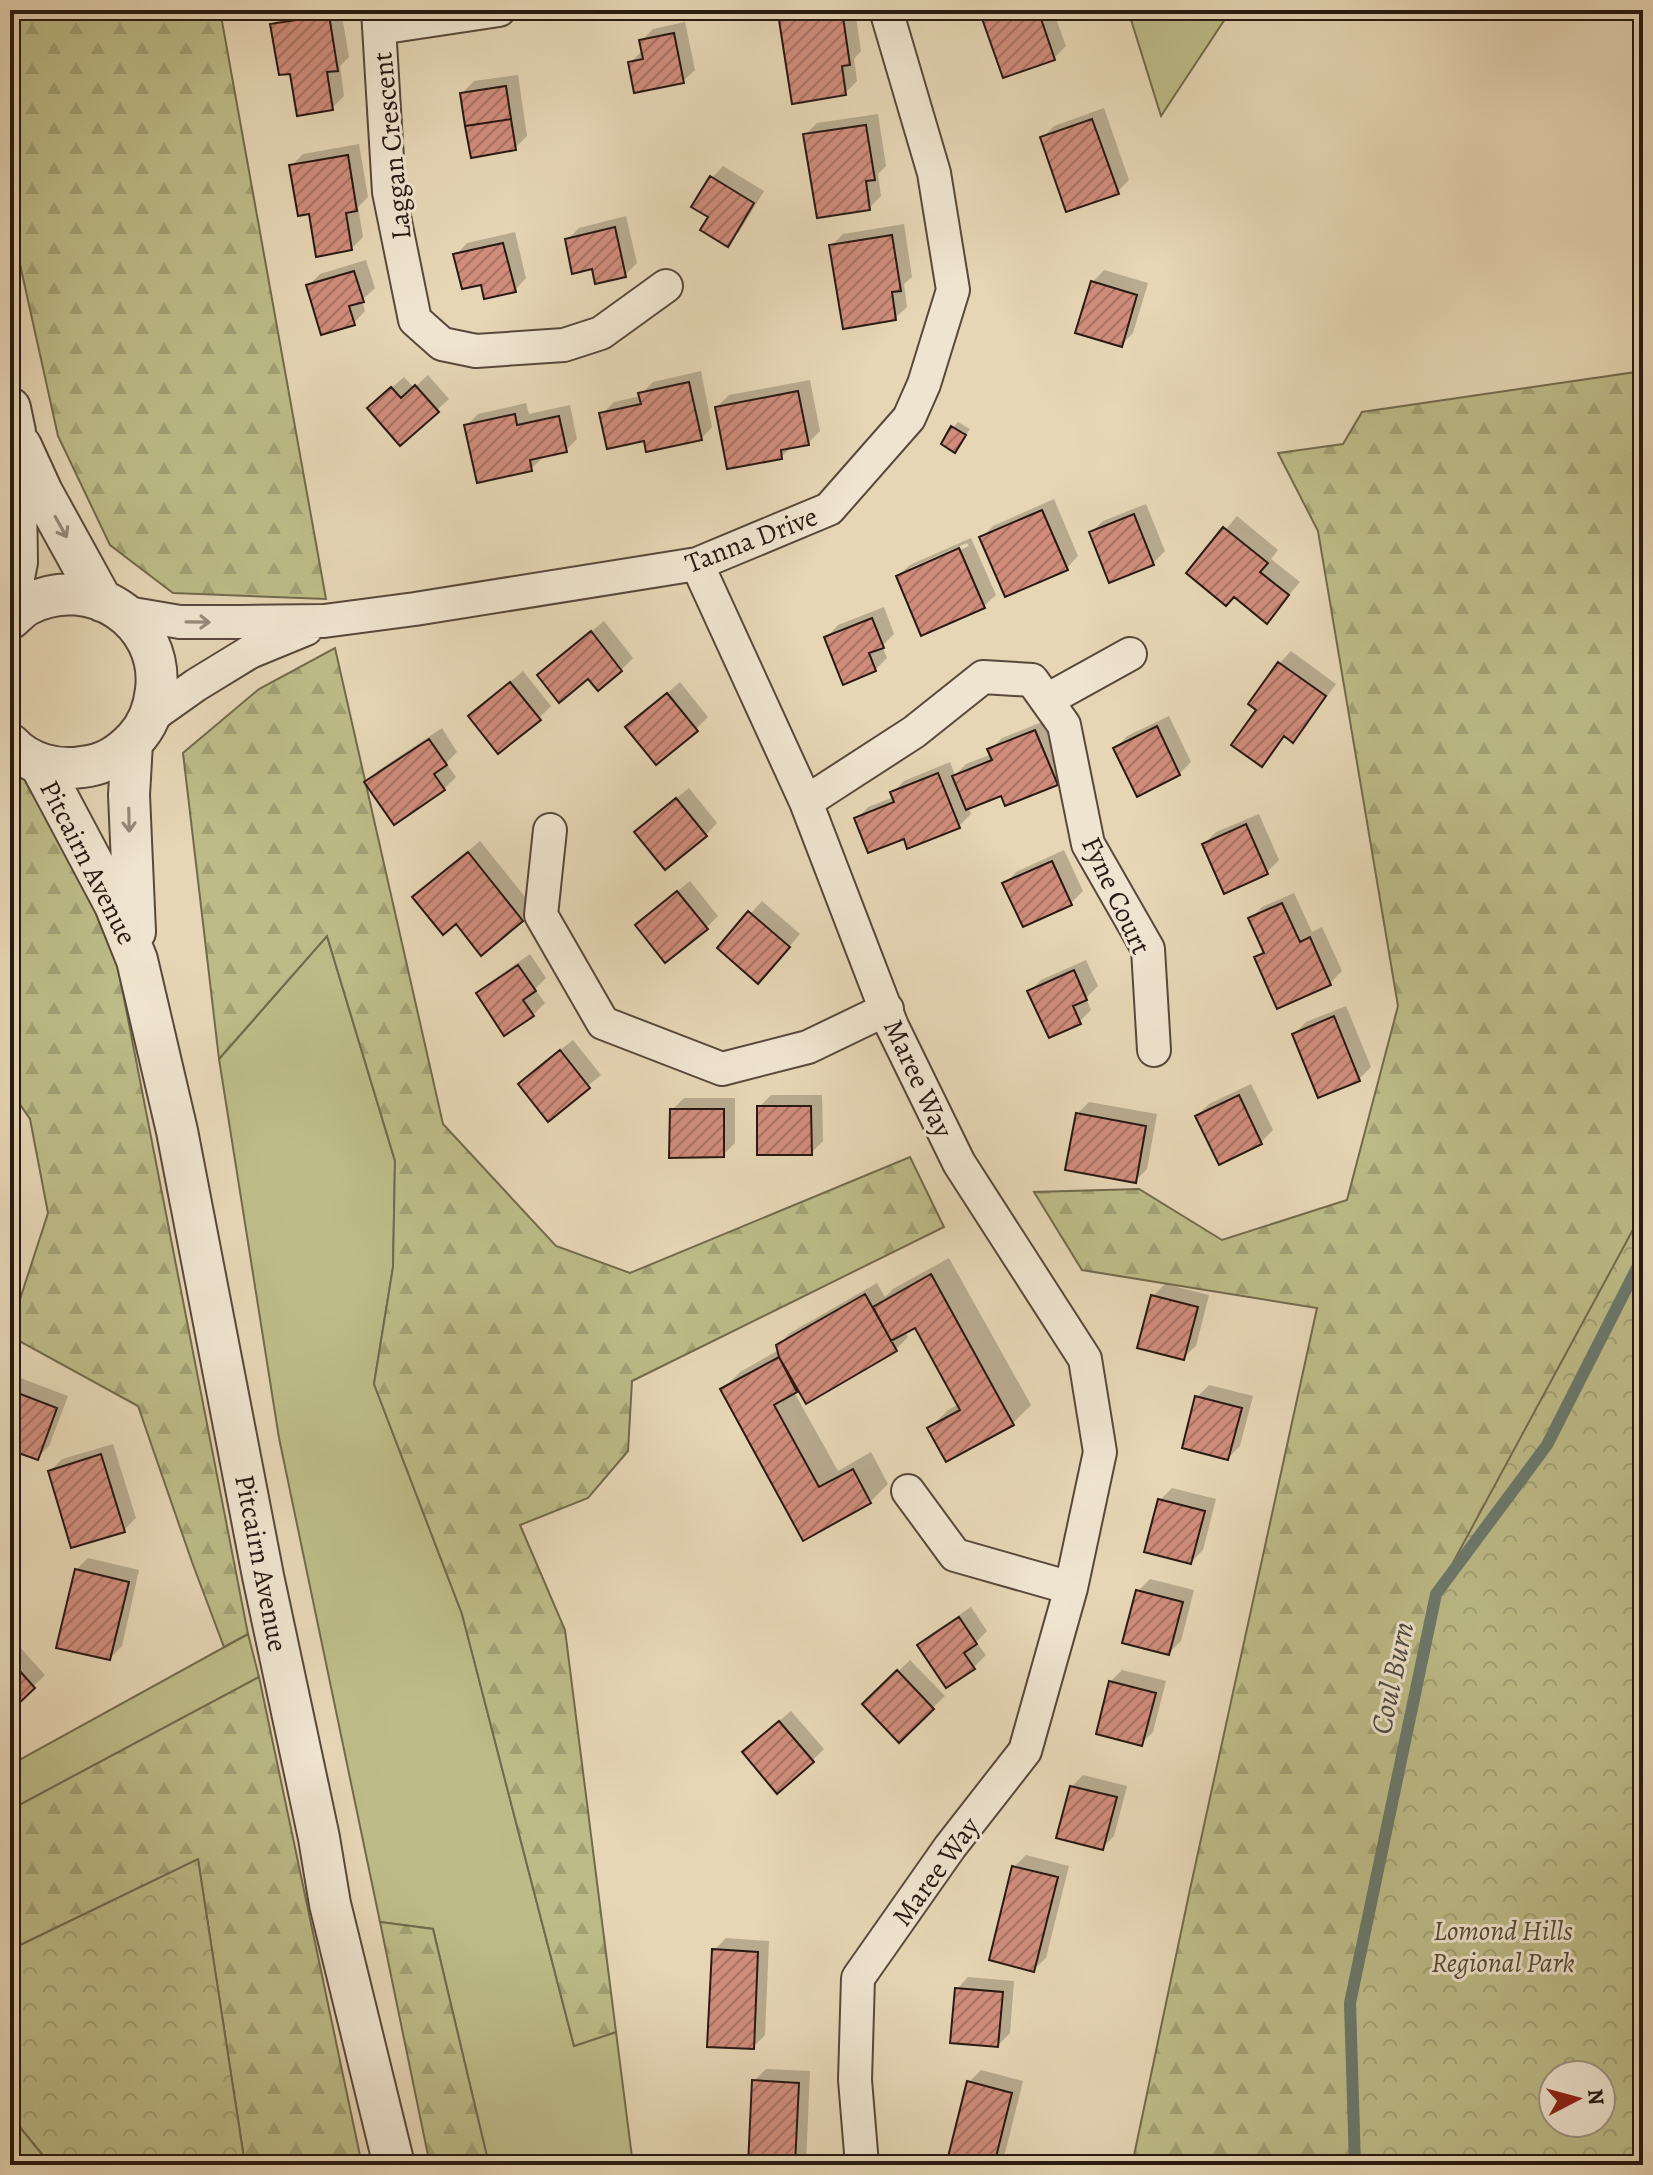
<svg xmlns="http://www.w3.org/2000/svg" width="1653" height="2175" font-family="Alegreya,serif">
  <defs>
    <pattern id="forest-firs" width="22" height="20" patternUnits="userSpaceOnUse" patternTransform="scale(2)"><rect width="22" height="20" fill="#bdbc88"/><path d="M5 1l3.5 6h-7zM16 11l3.5 6h-7z" fill="#a2a174"/></pattern>
    <pattern id="park-crowns" width="20" height="18" patternUnits="userSpaceOnUse" patternTransform="scale(2)"><rect width="20" height="18" fill="#bdbc88"/><path d="M2 6a3 3 0 1 1 6 0M12 15a3 3 0 1 1 6 0" fill="none" stroke="#a2a174"/></pattern>
    <pattern id="building-hatch" width="6" height="6" patternUnits="userSpaceOnUse" patternTransform="scale(2)"><rect width="6" height="6" fill="#d08d7c"/><path d="M-1 1l2-2M0 6l6-6M5 7l2-2" fill="none" stroke="#a97264"/></pattern>
  </defs>
  <rect width="100%" height="100%" fill="#e6d6b5"/>
  <filter id="stains"><feTurbulence type="fractalNoise" baseFrequency=".0025" numOctaves="4"/><feColorMatrix values="0 0 0 0 .2 0 0 0 0 .09 0 0 0 0 .02 0 0 0 .5 -.17"/></filter>
  <radialGradient id="worn" r=".72"><stop offset=".6" stop-color="#630" stop-opacity="0"/><stop offset="1" stop-color="#630" stop-opacity=".3"/></radialGradient>
  <path fill="#bdbc88" stroke="#726a4d" stroke-width="2" d="M1128 10H1231L1161 116Z
    M327 936 395 1161 393 1267 374 1384 462 1614 574 2046 616 2032 633 2165H489L433 1929 380 1922 279 1438 219 1059Z
    M248 1634 259 1677 10 1810V1765Z
    M10 2115 51 2165H10Z"/>
  <path fill="url(#forest-firs)" stroke="#726a4d" stroke-width="2" fill-rule="evenodd" d="M10 10H220L326 599 173 593 110 545 58 436 10 219Z
    M1643 371V2165H1132L1189 1894 1317 1308 1082 1270 1034 1192 1139 1189 1222 1240 1347 1200 1398 1006 1318 531 1278 453 1343 444 1362 412ZM1553 2075H1601V2123H1553Z
    M335 648 443 1124 556 1246 630 1273 910 1157 944 1227 632 1381 628 1451 588 1498 520 1525 565 1630 616 2032 574 2046 462 1614 374 1384 393 1267 395 1161 327 936 219 1059 183 753 259 689Z
    M10 778 24 779 112 937 248 1634 224 1647 192 1562 138 1406 10 1336V1330L48 1213 30 1119 10 1090Z
    M259 1677 362 2165H245L198 1860 10 1950V1810Z
    M380 1922 433 1929 489 2165H430Z"/>
  <path fill="url(#park-crowns)" stroke="#726a4d" stroke-width="2" fill-rule="evenodd" d="M1643 1211V2165H1355L1350 2003 1436 1594ZM1553 2075H1601V2123H1553Z
    M198 1859 245 2165H51L10 2115V1950Z"/>
  <path fill="#0003" fill-rule="evenodd" d="M302 10H341L349 57 340 66 344 96 332 108 292 72 272 25 284 13Z
    M791 10H855L861 51 854 59 857 81 845 93 781 20Z
    M981 10H1053L1066 46 1054 58Z
    M685 22 695 70 683 81 630 63 642 51 641 41 653 29Z
    M518 75 527 136 515 148 462 93 474 81Z
    M1104 108 1129 180 1117 192 1042 138 1054 126Z
    M878 114 886 166 878 174 881 196 869 208 805 135 817 123Z
    M359 144 368 197 358 207 363 237 351 249 310 212 291 166 303 154Z
    M723 166 764 191 739 232 727 244 711 216 712 178Z
    M626 216 637 263 625 275 593 266 567 240 579 228Z
    M904 224 912 277 904 284 907 307 895 318 831 246 843 234Z
    M515 232 526 278 515 290 482 282 456 255 467 243Z
    M366 260 375 288 362 300 365 311 354 323 308 286 320 274Z
    M1104 270 1148 283 1133 333 1121 345 1093 282Z
    M701 371 712 427 701 439H646L602 414 614 402 641 396V394L653 382Z
    M428 375 449 399 400 444 381 397 404 377 414 388Z
    M810 380 820 431 808 443 793 446 781 457 717 407 729 395Z
    M526 403 529 414 570 405 577 439 566 450 543 455V457L531 469 466 426 478 414Z
    M958 422 970 429 960 445 953 428Z
    M1054 499 1078 556 1067 568 981 538 993 526Z
    M1146 504 1165 551 1153 563 1091 532 1103 521Z
    M1237 516 1278 550 1271 559 1300 582 1266 622 1234 595 1189 573Z
    M971 538 996 595 984 606 898 576 910 565ZM967 543 969 546 910 572V568Z
    M884 607 894 634 882 646 887 658 875 670 827 637 838 625Z
    M604 621 633 658 621 670 598 688 588 677 539 675Z
    M1291 651 1336 684 1304 728 1292 740 1286 735 1261 764 1259 710 1250 704 1280 663Z
    M523 671 551 706 539 718 470 716Z
    M680 682 708 717 696 729 628 727Z
    M1169 716 1191 762 1179 774 1116 748 1127 736Z
    M1047 720 1068 772 1056 783 1002 793 968 807 971 814 959 826 905 836 857 819 868 807 894 797 892 793 904 781 950 762 955 775 966 764 992 754 990 750 1002 738Z
    M442 728 457 752 446 763 456 777 444 789 367 782 379 770Z
    M689 788 717 823 706 835 648 821Z
    M1259 814 1279 860 1267 872 1204 844 1216 832Z
    M480 841 534 908 522 920 415 897Z
    M1064 850 1083 891 1071 903 1005 884 1016 872Z
    M690 881 718 916 706 928 649 914Z
    M1294 893 1312 932 1322 927 1342 971 1330 983 1256 958 1265 949 1251 919 1262 907Z
    M762 901 800 934 770 969 719 948Z
    M530 954 546 978 535 989 545 1003 533 1015 478 993 490 982Z
    M1086 960 1098 986 1086 998 1091 1010 1079 1022 1030 991 1041 980Z
    M1346 1006 1371 1067 1359 1079 1319 1095 1294 1034 1306 1022Z
    M573 1040 601 1075 548 1119 532 1072Z
    M1251 1084 1273 1130 1261 1142 1220 1162 1197 1116 1209 1104Z
    M771 1095H822L823 1141 811 1153 759 1107Z
    M684 1098H735V1143L723 1155 672 1110Z
    M1089 1102 1157 1114 1147 1169 1135 1181 1077 1114Z
    M949 1258 1031 1405 1013 1423 930 1428 948 1410 959 1404 916 1325 905 1332 908 1337 896 1349 806 1402 799 1388 794 1392 838 1471 871 1452 888 1484 870 1502 804 1538 722 1390 740 1372 779 1350 778 1346 790 1333 877 1283 885 1297 893 1289Z
    M1165 1284 1209 1295 1196 1346 1184 1357 1153 1296Z
    M10 1374 68 1396 49 1446 37 1458 10 1448Z
    M1209 1385 1253 1396 1240 1446 1228 1458 1197 1397Z
    M113 1444 136 1518 124 1530 50 1471 62 1459Z
    M1172 1488 1216 1499 1203 1550 1191 1562 1160 1500Z
    M88 1558 139 1570 122 1646 110 1658 76 1570Z
    M1150 1579 1194 1590 1181 1641 1169 1653 1138 1591Z
    M971 1607 987 1631 976 1642 986 1655 974 1667 946 1686 919 1646 931 1634Z
    M10 1636 45 1675 10 1709Z
    M910 1660 945 1696 899 1740 865 1704Z
    M1122 1670 1166 1681 1153 1732 1141 1744 1110 1682Z
    M791 1711 824 1749 812 1761 756 1741Z
    M1083 1775 1127 1786 1114 1836 1102 1848 1071 1787Z
    M1026 1855 1069 1866 1046 1958 1034 1969 1014 1867Z
    M726 1938 769 1941 765 2035 753 2047 714 1950Z
    M968 1977 1014 1981 1010 2033 998 2045 957 1989Z
    M766 2069 810 2071 806 2165H750L754 2081Z
    M981 2070 1023 2081 1002 2165H948L969 2082Z"/>
  <g fill="none" stroke-linecap="round" stroke-linejoin="round">
    <path stroke="#6b796d" stroke-width="12" d="M1355 2165 1350 2003 1436 1594 1547 1445 1643 1256"/>
  </g>
  <path fill="url(#building-hatch)" stroke="#281912" stroke-width="2" d="M842 10 850 65 842 66 846 95 792 104 779 20Z
    M979 10H1038L1055 60 1003 78Z
    M329 15 338 71 327 72 333 110 297 116 290 74 279 75 270 24Z
    M674 33 684 83 634 93 628 62 643 59 639 40Z
    M506 86 511 119 465 126 460 93Z
    M511 119 516 150 471 158 465 126Z
    M1092 119 1119 194 1066 212 1040 137Z
    M866 125 875 180 866 181 870 210 817 218 803 134Z
    M348 155 357 211 346 213 352 250 316 257 309 214 298 216 289 165Z
    M710 176 754 203 728 247 700 230 708 217 691 207Z
    M615 227 626 277 595 284 592 269 572 274 565 239Z
    M892 235 901 291 892 292 896 320 843 329 829 245Z
    M503 243 516 292 484 299 481 285 462 289 453 254Z
    M354 271 364 302 349 306 355 325 321 335 306 285Z
    M1091 281 1137 295 1122 347 1075 333Z
    M689 382 702 440 646 452 644 441 607 449 599 413 641 404 638 393Z
    M415 385 439 412 400 446 367 408 391 387 401 398Z
    M798 391 809 445 781 450 782 459 727 469 715 407Z
    M515 414 517 425 559 416 567 452 530 460 532 471 477 483 464 425Z
    M951 426 966 435 955 453 941 444Z
    M1042 510 1068 570 1005 597 979 537Z
    M1134 514 1154 565 1109 583 1089 532Z
    M1223 527 1268 563 1260 572 1289 595 1267 624 1234 597 1226 606 1186 573Z
    M959 548 985 608 921 636 896 576Z
    M872 618 884 648 869 653 876 671 843 685 824 637Z
    M591 631 622 671 598 691 588 679 559 703 537 675Z
    M1278 662 1326 696 1293 743 1284 736 1262 767 1231 745 1256 710 1248 704Z
    M510 682 541 720 498 754 468 716Z
    M667 693 698 731 656 765 625 727Z
    M1157 726 1180 775 1137 797 1113 748Z
    M1035 730 1058 785 1005 806 1001 796 966 810 952 776 992 760 987 749Z
    M429 739 447 765 434 774 445 790 394 825 364 782Z
    M938 773 960 828 907 849 904 839 868 853 854 818 894 802 890 792Z
    M676 798 707 836 665 870 634 832Z
    M1246 824 1268 874 1224 894 1202 844Z
    M468 852 523 921 481 956 456 924 443 935 412 897Z
    M1052 861 1072 905 1023 927 1002 883Z
    M677 891 708 929 665 963 635 925Z
    M1282 903 1300 942 1310 937 1331 985 1277 1009 1254 957 1264 953 1248 918Z
    M748 911 790 947 758 984 717 948Z
    M518 965 536 991 523 1000 534 1016 504 1036 476 993Z
    M1074 970 1087 1000 1073 1006 1081 1024 1049 1038 1027 991Z
    M1334 1016 1360 1081 1318 1098 1292 1034Z
    M560 1050 590 1088 548 1122 518 1084Z
    M1239 1095 1262 1144 1219 1165 1195 1116Z
    M757 1106H811L812 1155H757Z
    M670 1109H724V1157L669 1158Z
    M1076 1113 1146 1126 1136 1183 1065 1170Z
    M931 1274 1014 1425 946 1462 927 1428 960 1410 915 1328 891 1341 873 1307Z
    M865 1294 897 1351 806 1404 779 1357 776 1345Z
    M1151 1295 1198 1307 1184 1360 1137 1348Z
    M779 1357 797 1392 774 1405 819 1487 853 1469 871 1503 803 1541 720 1389Z
    M10 1390 57 1408 38 1460 10 1450Z
    M1195 1396 1242 1408 1228 1460 1182 1448Z
    M101 1454 125 1532 71 1548 48 1471Z
    M1158 1499 1205 1511 1191 1564 1144 1552Z
    M75 1569 129 1582 110 1660 56 1648Z
    M1136 1590 1183 1602 1169 1655 1122 1643Z
    M959 1617 977 1644 964 1653 975 1669 946 1688 917 1645Z
    M10 1660 35 1688 10 1712Z
    M897 1670 934 1709 899 1743 862 1704Z
    M1109 1681 1156 1693 1142 1746 1096 1734Z
    M779 1721 814 1762 777 1794 742 1752Z
    M1070 1786 1117 1797 1103 1850 1056 1838Z
    M1012 1866 1058 1877 1034 1972 989 1960Z
    M712 1949 758 1952 754 2049 707 2047Z
    M955 1988 1003 1992 998 2047 950 2043Z
    M752 2080 799 2083 795 2165H748Z
    M967 2081 1012 2093 994 2165H946Z"/>
  <g fill="none" stroke-linecap="round" stroke-linejoin="round">
    <g stroke="#58483b" stroke-width="36">
      <path id="minor" d="M378 10 389 192 415 320 442 344 476 351 564 345 601 333 666 286
        M379 28 499 10
        M697 564 806 802 892 1026 959 1163 1085 1359 1100 1452 1071 1588 1025 1751 950 1847 858 1978 855 2080 862 2165
        M121 612 180 622H244L324 621 415 609 697 564 829 509 909 418 924 384 953 290 934 173 886 10
        M1047 700 1130 654
        M148 719 196 685 250 652 306 629
        M806 802 914 732 983 677 1032 680 1064 725 1088 844 1148 949 1154 1050
        M550 830 541 915 603 1023 722 1069 808 1047 887 1009
        M908 1491 955 1555 1071 1588"/>
    </g>
    <g stroke="#58483b" stroke-width="44">
      <path id="tertiary" d="M10 408 15 432 17 562 10 598
        M21 446 42 492 102 601
        M10 619C16 614 22 607 29 604 91 573 164 621 156 690 154 709 147 726 135 739 120 755 104 765 82 767 57 771 28 764 10 744
        M132 743 129 795 135 932
        M40 764 115 905 137 960 177 1131 263 1576 319 1838 330 1904 394 2165"/>
    </g>
    <use href="#minor" stroke="#efe4cf" stroke-width="32"/>
    <use href="#tertiary" stroke="#efe4cf" stroke-width="40"/>
  </g>
  <defs><path id="oneway-shaft" d="M-6 0H5M1.5-3L5.5 0L1.5 3" fill="none" stroke-width="1.6" stroke-linecap="round" stroke-linejoin="round" transform="scale(2)"/></defs>
  <g stroke="#95897a">
    <use href="#oneway-shaft" transform="translate(61 527) rotate(61)"/>
    <use href="#oneway-shaft" transform="translate(198 622) rotate(1)"/>
    <use href="#oneway-shaft" transform="translate(129 820) rotate(89)"/>
  </g>
  <g text-anchor="middle" stroke-width="6" stroke-linejoin="round" paint-order="stroke">
    <g font-size="28" fill="#281912" stroke="#efe4cf">
      <text transform="translate(391 146) rotate(-96)" y="10">Laggan Crescent</text>
      <text transform="translate(751 539) rotate(-21)" y="10">Tanna Drive</text>
      <text transform="translate(89 862) rotate(63)" y="10">Pitcairn Avenue</text>
      <text transform="translate(1117 895) rotate(65)" y="10">Fyne Court</text>
      <text transform="translate(919 1078) rotate(65)" y="10">Maree Way</text>
      <text transform="translate(262 1563) rotate(79)" y="10">Pitcairn Avenue</text>
      <text transform="translate(935 1871) rotate(-54)" y="10">Maree Way</text>
    </g>
    <g font-size="28" font-style="italic" fill="#554a35" stroke="#efe4cf">
      <text x="1503" y="1940">Lomond Hills<tspan x="1503" dy="32">Regional Park</tspan></text>
    </g>
    <g font-size="30" font-style="italic" fill="#494940" stroke="#efe4cf">
      <text transform="translate(1392 1678) rotate(-78)" y="10">Coul Burn</text>
    </g>
  </g>
  <rect width="1653" height="2175" fill="none" stroke="#e6d6b5" stroke-width="40"/>
  <rect x="12" y="12" width="1629" height="2151" fill="none" stroke="#281912" stroke-width="4"/>
  <rect x="20" y="20" width="1613" height="2135" fill="none" stroke="#281912" stroke-width="2"/>
  <g transform="translate(1577 2099) rotate(84)"><circle r="38" fill="#efe4cf" stroke="#9f9383" stroke-width="2"/>
  <path d="M0-6L14 30L0 20L-14 30Z" fill="#8f2418"/>
  <text y="-12" font-size="22" font-weight="bold" text-anchor="middle" fill="#281912">N</text>
  </g>
  <rect width="100%" height="100%" filter="url(#stains)"/>
  <rect width="100%" height="100%" fill="url(#worn)"/>
</svg>
